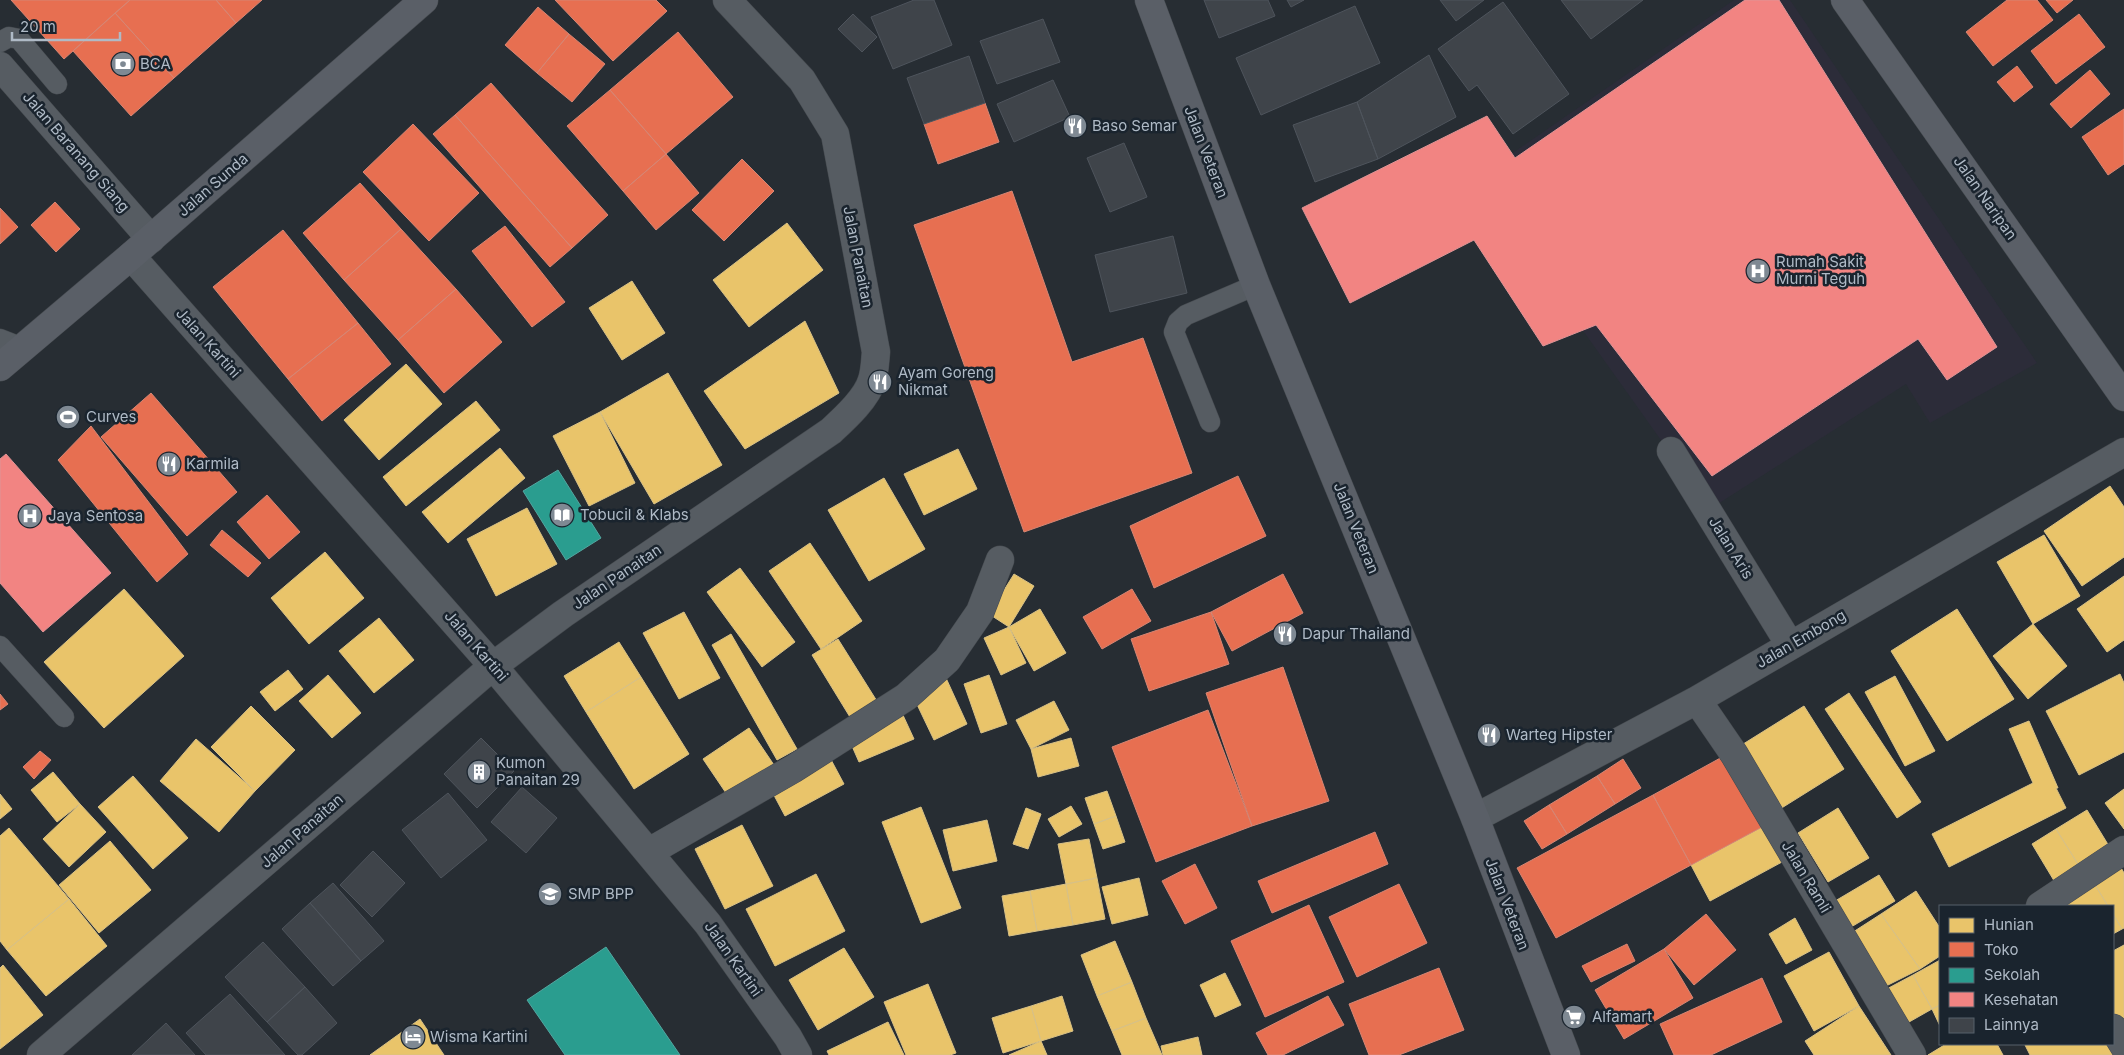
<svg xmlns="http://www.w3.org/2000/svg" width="2124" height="1055" font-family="Inter,sans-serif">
  <rect width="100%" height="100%" fill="#272d33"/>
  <path fill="#2c2c39" d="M1734 0H1790L2037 363 1930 423 1906 384 1710 509 1475 179Z"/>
  <path fill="#e9c46a" stroke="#d8c186" d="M787 223 823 270 749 327 713 280Z
    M632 281 665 333 622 360 589 308Z
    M805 321 839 393 745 449 704 391Z
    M406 364 442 404 379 460 344 420Z
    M668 373 722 465 654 504 600 412Z
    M476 401 500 430 406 506 383 477Z
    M600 412 635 483 589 506 553 436Z
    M500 448 525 478 448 543 422 512Z
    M958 449 977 489 924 515 904 474Z
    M884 478 925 549 869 581 828 510Z
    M2110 486 2124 507V557L2082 586 2044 531Z
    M527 508 557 564 496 596 467 539Z
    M2044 535 2080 596 2033 624 1997 562Z
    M810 543 862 621 821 649 769 571Z
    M325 552 364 598 309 644 271 598Z
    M740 568 795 642 762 667 707 592Z
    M1014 574 1034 586 1009 627 989 614Z
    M2124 576V640L2107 652 2077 609Z
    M124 589 184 656 104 728 44 662Z
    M1040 609 1066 653 1034 671 1009 627Z
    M1957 609 2014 699 1947 741 1891 651Z
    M684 612 720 678 679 699 643 633Z
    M379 618 414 660 374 693 339 651Z
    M2033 624 2067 666 2028 699 1993 656Z
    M1009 627 1026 663 1001 675 984 638Z
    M731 634 797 749 777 760 712 645Z
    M838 639 880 706 853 722 812 655Z
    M619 642 641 677 586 712 564 676Z
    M288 670 303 689 275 711 260 692Z
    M2120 674 2124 683V752L2079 775 2046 711Z
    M328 675 361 713 332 738 299 701Z
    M989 675 1007 724 981 733 964 684Z
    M1895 676 1935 751 1905 766 1865 692Z
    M641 677 689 754 634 789 586 712Z
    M946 678 967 724 934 740 912 694Z
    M1849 693 1921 802 1897 818 1825 709Z
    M1054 701 1069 730 1031 749 1016 720Z
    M251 706 295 750 255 791 211 747Z
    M1804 706 1844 769 1780 809 1740 746Z
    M902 713 914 739 859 762 848 737Z
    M2029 721 2058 788H2056L2066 808 1949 867 1932 834 2033 783 2009 729Z
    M749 728 774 765 728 796 703 759Z
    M1071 738 1079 766 1038 777 1031 749Z
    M196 739 255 791 219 832 160 781Z
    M828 754 844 784 785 816 768 784Z
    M53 772 80 804 57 822 31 790Z
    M133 776 188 838 153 869 98 807Z
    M2124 789V829L2105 803Z
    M1107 791 1116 816 1094 824 1085 798Z
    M0 794 12 809 0 819Z
    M80 804 106 832 69 867 43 839Z
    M1071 806 1082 824 1059 837 1048 819Z
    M921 807 961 908 921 923 882 822Z
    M1026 808 1041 814 1028 849 1013 844Z
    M1838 808 1869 858 1828 882 1798 833Z
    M2087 810 2112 851 2081 869 2056 829Z
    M1116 816 1125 842 1103 849 1094 824Z
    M987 820 997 861 953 871 943 830Z
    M742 825 773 886 725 909 695 849Z
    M1762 827 1782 862 1710 901 1691 865Z
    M9 828 69 899 7 950 0 941V836Z
    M2056 829 2081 869 2056 884 2032 844Z
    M1089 839 1097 878 1066 884 1058 844Z
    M110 841 151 890 99 933 59 885Z
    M2119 864 2124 873V928L2122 929 2113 914V906H2108L2092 880Z
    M816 874 845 931 775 966 746 909Z
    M1879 875 1895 901 1846 930 1830 904Z
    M1097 878 1105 919 1073 925 1066 884Z
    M1139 878 1148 915 1112 924 1102 887Z
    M2092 880 2108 906H2047Z
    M1066 884 1073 925 1037 931 1030 891Z
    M1030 891 1037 931 1009 936 1002 896Z
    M1916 891 1940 928V956L1920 969 1881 914Z
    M69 899 107 946 46 996 7 950Z
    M1881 914 1920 969 1886 986 1850 934Z
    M2113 914 2122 929 2113 934Z
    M1795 918 1812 950 1786 964 1769 934Z
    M1115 941 1132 982 1097 996 1081 955Z
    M2124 945V1041L2113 1022V951Z
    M844 948 874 997 818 1030 789 980Z
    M1829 952 1859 1006 1814 1031 1784 976Z
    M1940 960V1005L1932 1009 1913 975Z
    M3 965 43 1015 0 1049V968Z
    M1225 973 1241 1005 1215 1017 1200 985Z
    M1913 975 1932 1009 1902 1026 1883 991Z
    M1132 982 1146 1018 1112 1031 1097 996Z
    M928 984 956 1053 950 1055H906L884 1002Z
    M1062 996 1073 1031 1041 1041 1031 1006Z
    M1940 1005V1026L1932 1009Z
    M1031 1006 1041 1041 1003 1053 992 1018Z
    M1859 1006 1891 1055H1814L1805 1041Z
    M1146 1018 1162 1055H1122L1112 1031Z
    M420 1019 444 1055H370Z
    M888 1022 904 1055H829L827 1051Z
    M1198 1037 1202 1055H1163L1161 1046Z
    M1041 1041 1047 1055H1009Z
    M1946 1044H1997L2003 1055H1928Z
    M2027 1044H2109L2115 1055H2030L2025 1045Z"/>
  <path fill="#e76f51" stroke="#d68674" d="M11 0H130L64 59Z
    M130 0H216L236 23 174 78 115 13Z
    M216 0H262L236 23Z
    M555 0H656L667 11 613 61Z
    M2007 0H2037L2053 20 1993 66 1966 32Z
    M2046 0H2073L2057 13Z
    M538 7 569 34 537 73 505 45Z
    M115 13 174 78 131 116 73 51Z
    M2079 14 2105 47 2056 84 2031 51Z
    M678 32 733 97 666 154 610 90Z
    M569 34 605 64 572 102 537 73Z
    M2017 66 2033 87 2014 102 1997 82Z
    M2090 70 2110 94 2071 128 2050 104Z
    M491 83 608 215 572 248 455 115Z
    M610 90 666 154 623 191 567 126Z
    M985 103 999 142 938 164 924 124Z
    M2124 109V164L2108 175 2082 137Z
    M455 115 572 248 550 267 433 134Z
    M413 124 479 193 429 241 363 172Z
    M666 154 699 193 656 230 623 191Z
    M742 159 774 191 724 241 692 210Z
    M360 183 401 229 344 280 303 233Z
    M1012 191 1072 362 1143 338 1192 473 1024 532 914 225Z
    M55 202 80 229 56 252 31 225Z
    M0 208 18 227 0 244Z
    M505 226 565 302 532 327 472 251Z
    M401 229 456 289 398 340 344 280Z
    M283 230 358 323 288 379 213 287Z
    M456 289 502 342 444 393 398 340Z
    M358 323 391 364 322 421 288 379Z
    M151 393 237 492 187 536 101 437Z
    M91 426 188 554 157 582 58 460Z
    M1238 476 1266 536 1154 588 1130 526Z
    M267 495 300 532 269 559 237 522Z
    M222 530 261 563 248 577 210 545Z
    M1283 574 1303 613 1232 651 1211 612Z
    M1132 589 1151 621 1102 649 1083 617Z
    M1211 612 1229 664 1149 691 1131 639Z
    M1283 667 1329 801 1252 826 1206 693Z
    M0 694 8 704 0 710Z
    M1208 710 1252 826 1156 862 1112 747Z
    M40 751 51 760 34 779 23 767Z
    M1724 756 1762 827 1691 865 1653 795Z
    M1623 759 1641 788 1615 804 1597 776Z
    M1597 776 1615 804 1567 834 1549 805Z
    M1653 795 1691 865 1556 938 1517 868Z
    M1549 805 1567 834 1542 849 1524 821Z
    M1375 832 1388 864 1272 913 1258 881Z
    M1195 864 1217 908 1185 924 1162 881Z
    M1399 884 1427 943 1357 977 1329 917Z
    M1309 905 1344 982 1265 1017 1231 941Z
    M1706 914 1736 950 1694 985 1664 949Z
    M1627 944 1635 961 1591 982 1582 966Z
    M1664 949 1693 998 1624 1039 1595 990Z
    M1439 968 1464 1030 1399 1055H1369L1349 1004Z
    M1762 978 1782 1022 1711 1055H1674L1660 1024Z
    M1328 996 1344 1025 1283 1055H1268L1256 1033Z"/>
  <path fill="#2a9d8f" stroke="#52a6a0" d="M558 470 601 538 566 560 523 491Z
    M606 947 680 1055H565L527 1000Z"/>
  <path fill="#f28482" stroke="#de9496" d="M1745 0H1779L1997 347 1947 380 1918 339 1712 476 1596 325 1543 346 1474 240 1350 303 1302 208 1487 116 1515 158Z
    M6 454 111 573 43 632 0 583V459Z"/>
  <path fill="#3f444a" stroke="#4e545c" d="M914 0H934L952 45 893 69 871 17Z
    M1204 0H1268L1275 16 1219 38Z
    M1287 0H1304L1291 7Z
    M1440 0H1484L1456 21Z
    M1561 0H1643L1591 39Z
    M1503 2 1569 94 1513 134 1477 85 1469 91 1438 49Z
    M1355 6 1380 63 1261 115 1236 58Z
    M853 14 877 37 862 52 838 29Z
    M1043 19 1060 62 997 84 980 41Z
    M1429 55 1456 117 1378 159 1357 102Z
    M969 56 985 103 924 124 907 78Z
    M1053 80 1070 117 1014 142 997 104Z
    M1357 102 1378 159 1315 182 1293 125Z
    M1124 143 1147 197 1110 212 1087 158Z
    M1173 236 1187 293 1110 312 1095 255Z
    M481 738 514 771 477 808 444 774Z
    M522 787 557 818 526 853 491 822Z
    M448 793 487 840 441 878 402 830Z
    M373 851 405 883 372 917 340 885Z
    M333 883 384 941 361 961 310 903Z
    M310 903 361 961 333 986 282 929Z
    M263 942 305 987 267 1022 225 977Z
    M305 987 337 1023 302 1055H298L267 1022Z
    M230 994 285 1055H206L186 1033Z
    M166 1023 195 1055H132Z"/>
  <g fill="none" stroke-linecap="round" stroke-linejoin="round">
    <g stroke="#44494e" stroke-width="21">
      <path id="lane" d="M0 42 9 37 19 39 57 84
        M0 339 23 348
        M1210 422 1174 332 1178 322 1186 315 1256 285
        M0 646 64 717"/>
    </g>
    <g stroke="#44494e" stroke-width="29">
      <path id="street" d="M0 66 151 239
        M131 256 493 666 708 924 788 1037 798 1055
        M1671 451 1790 645
        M1697 700 1734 754 1912 1055
        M1475 818 1697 700 2124 452
        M649 852 793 769 906 697 947 660 980 612 1000 560
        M2040 906 2124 850
        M2113 1028 2124 1046
        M41 1055 493 666 563 614 831 431C845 418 867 398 872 380 875 371 875 361 876 352L835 134 802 80 727 0"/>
    </g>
    <g stroke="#44494e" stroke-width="29">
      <path id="secondary" d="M1149 0 1256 285 1475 818 1566 1055
        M1845 0 2124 397
        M0 367 131 256 424 0"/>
    </g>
    <use href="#lane" stroke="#565c62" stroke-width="20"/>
    <use href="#street" stroke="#565c62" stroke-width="28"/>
    <use href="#secondary" stroke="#5a5f67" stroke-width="28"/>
  </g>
  <defs>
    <g id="bank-disc" transform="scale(1.25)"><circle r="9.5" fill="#7f8993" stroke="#1a242e"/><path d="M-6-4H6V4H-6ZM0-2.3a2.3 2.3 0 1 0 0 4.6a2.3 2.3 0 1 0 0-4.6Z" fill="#fff"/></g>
    <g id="restaurant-disc" transform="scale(1.25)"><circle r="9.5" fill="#7f8993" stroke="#1a242e"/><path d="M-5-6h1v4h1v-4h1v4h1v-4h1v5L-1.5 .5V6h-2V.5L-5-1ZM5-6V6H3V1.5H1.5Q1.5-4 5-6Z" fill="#fff"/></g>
    <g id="hospital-disc" transform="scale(1.25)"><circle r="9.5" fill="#7f8993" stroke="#1a242e"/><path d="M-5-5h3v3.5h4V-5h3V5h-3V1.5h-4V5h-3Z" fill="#fff"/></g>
    <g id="stadium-disc" transform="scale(1.25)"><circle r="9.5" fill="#7f8993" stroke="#1a242e"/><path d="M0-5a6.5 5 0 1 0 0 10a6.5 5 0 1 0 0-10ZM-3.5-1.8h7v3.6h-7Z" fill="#fff"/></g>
    <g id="library-disc" transform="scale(1.25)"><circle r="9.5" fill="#7f8993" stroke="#1a242e"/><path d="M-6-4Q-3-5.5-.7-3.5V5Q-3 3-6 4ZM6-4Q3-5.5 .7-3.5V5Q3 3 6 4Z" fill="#fff"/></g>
    <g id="building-disc" transform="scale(1.25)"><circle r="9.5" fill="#7f8993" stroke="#1a242e"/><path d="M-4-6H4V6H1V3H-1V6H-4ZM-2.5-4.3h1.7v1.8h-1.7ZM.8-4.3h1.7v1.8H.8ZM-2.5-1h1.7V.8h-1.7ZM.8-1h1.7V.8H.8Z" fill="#fff"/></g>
    <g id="school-disc" transform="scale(1.25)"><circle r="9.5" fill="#7f8993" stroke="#1a242e"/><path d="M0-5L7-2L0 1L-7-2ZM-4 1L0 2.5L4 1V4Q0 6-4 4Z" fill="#fff"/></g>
    <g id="supermarket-disc" transform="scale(1.25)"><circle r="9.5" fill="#7f8993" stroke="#1a242e"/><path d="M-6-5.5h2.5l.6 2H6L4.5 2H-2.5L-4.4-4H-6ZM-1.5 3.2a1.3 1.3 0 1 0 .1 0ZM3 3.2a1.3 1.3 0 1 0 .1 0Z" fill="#fff"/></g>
    <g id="hotel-disc" transform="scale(1.25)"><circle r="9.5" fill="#7f8993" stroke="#1a242e"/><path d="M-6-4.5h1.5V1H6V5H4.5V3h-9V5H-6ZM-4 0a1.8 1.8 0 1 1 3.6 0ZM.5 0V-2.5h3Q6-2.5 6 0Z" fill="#fff"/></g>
  </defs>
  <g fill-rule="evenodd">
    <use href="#bank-disc" x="123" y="64"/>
    <use href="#restaurant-disc" x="1075" y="126"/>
    <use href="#hospital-disc" x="1758" y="271"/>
    <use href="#restaurant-disc" x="880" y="382"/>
    <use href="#stadium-disc" x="68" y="417"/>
    <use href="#restaurant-disc" x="169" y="464"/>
    <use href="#library-disc" x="562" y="515"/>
    <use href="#hospital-disc" x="30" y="516"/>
    <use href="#restaurant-disc" x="1285" y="634"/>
    <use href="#restaurant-disc" x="1489" y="735"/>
    <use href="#building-disc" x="479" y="772"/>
    <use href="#school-disc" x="550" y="894"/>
    <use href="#supermarket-disc" x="1574" y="1017"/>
    <use href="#hotel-disc" x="413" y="1037"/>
  </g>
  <g text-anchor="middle" stroke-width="5" stroke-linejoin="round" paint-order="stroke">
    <g font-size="15" fill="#afbac6" stroke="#1a242e" text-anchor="start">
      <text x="140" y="69">BCA</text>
      <text x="1092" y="131">Baso Semar</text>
      <text x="1776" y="267">Rumah Sakit<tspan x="1776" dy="17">Murni Teguh</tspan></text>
      <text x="898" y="378">Ayam Goreng<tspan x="898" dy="17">Nikmat</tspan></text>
      <text x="86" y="422">Curves</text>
      <text x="186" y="469">Karmila</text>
      <text x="580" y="520">Tobucil &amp; Klabs</text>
      <text x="48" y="521">Jaya Sentosa</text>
      <text x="1302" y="639">Dapur Thailand</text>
      <text x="1506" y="740">Warteg Hipster</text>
      <text x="496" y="768">Kumon<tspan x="496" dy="17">Panaitan 29</tspan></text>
      <text x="568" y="899">SMP BPP</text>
      <text x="1592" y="1022">Alfamart</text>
      <text x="430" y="1042">Wisma Kartini</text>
    </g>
    <g font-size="15" fill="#afbac6" stroke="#1a242e">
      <text transform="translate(76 152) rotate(49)" y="5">Jalan Baranang Siang</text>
      <text transform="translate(1206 152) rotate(69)" y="5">Jalan Veteran</text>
      <text transform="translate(213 185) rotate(-41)" y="5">Jalan Sunda</text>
      <text transform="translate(1985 198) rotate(55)" y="5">Jalan Naripan</text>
      <text transform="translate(858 257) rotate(79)" y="5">Jalan Panaitan</text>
      <text transform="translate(208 343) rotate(48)" y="5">Jalan Kartini</text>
      <text transform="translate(1356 528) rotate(68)" y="5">Jalan Veteran</text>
      <text transform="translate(1731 548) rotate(58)" y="5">Jalan Aris</text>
      <text transform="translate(617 577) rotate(-34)" y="5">Jalan Panaitan</text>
      <text transform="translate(1801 639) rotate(-30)" y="5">Jalan Embong</text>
      <text transform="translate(476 646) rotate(49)" y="5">Jalan Kartini</text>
      <text transform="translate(302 831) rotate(-41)" y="5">Jalan Panaitan</text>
      <text transform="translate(1806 877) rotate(59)" y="5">Jalan Ramli</text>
      <text transform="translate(1507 904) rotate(69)" y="5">Jalan Veteran</text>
      <text transform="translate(733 959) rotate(55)" y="5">Jalan Kartini</text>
    </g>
  </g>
  <rect x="1939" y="905" width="175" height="140" fill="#1a242e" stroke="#56606b"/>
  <rect x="1949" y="918" width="25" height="15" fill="#e9c46a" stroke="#56606b"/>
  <text x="1984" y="930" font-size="15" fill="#afbac6">Hunian</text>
  <rect x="1949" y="942" width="25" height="15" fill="#e76f51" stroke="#56606b"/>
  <text x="1984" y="955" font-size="15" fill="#afbac6">Toko</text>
  <rect x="1949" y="968" width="25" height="15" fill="#2a9d8f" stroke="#56606b"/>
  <text x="1984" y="980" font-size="15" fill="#afbac6">Sekolah</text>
  <rect x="1949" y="992" width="25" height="15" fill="#f28482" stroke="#56606b"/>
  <text x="1984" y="1005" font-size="15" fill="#afbac6">Kesehatan</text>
  <rect x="1949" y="1018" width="25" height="15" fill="#3f444a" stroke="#56606b"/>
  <text x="1984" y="1030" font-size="15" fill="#afbac6">Lainnya</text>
  <path d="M12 32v8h108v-8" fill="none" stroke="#afbac6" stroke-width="2.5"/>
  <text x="20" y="32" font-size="15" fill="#afbac6" stroke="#1a242e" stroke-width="4" paint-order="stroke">20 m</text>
</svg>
